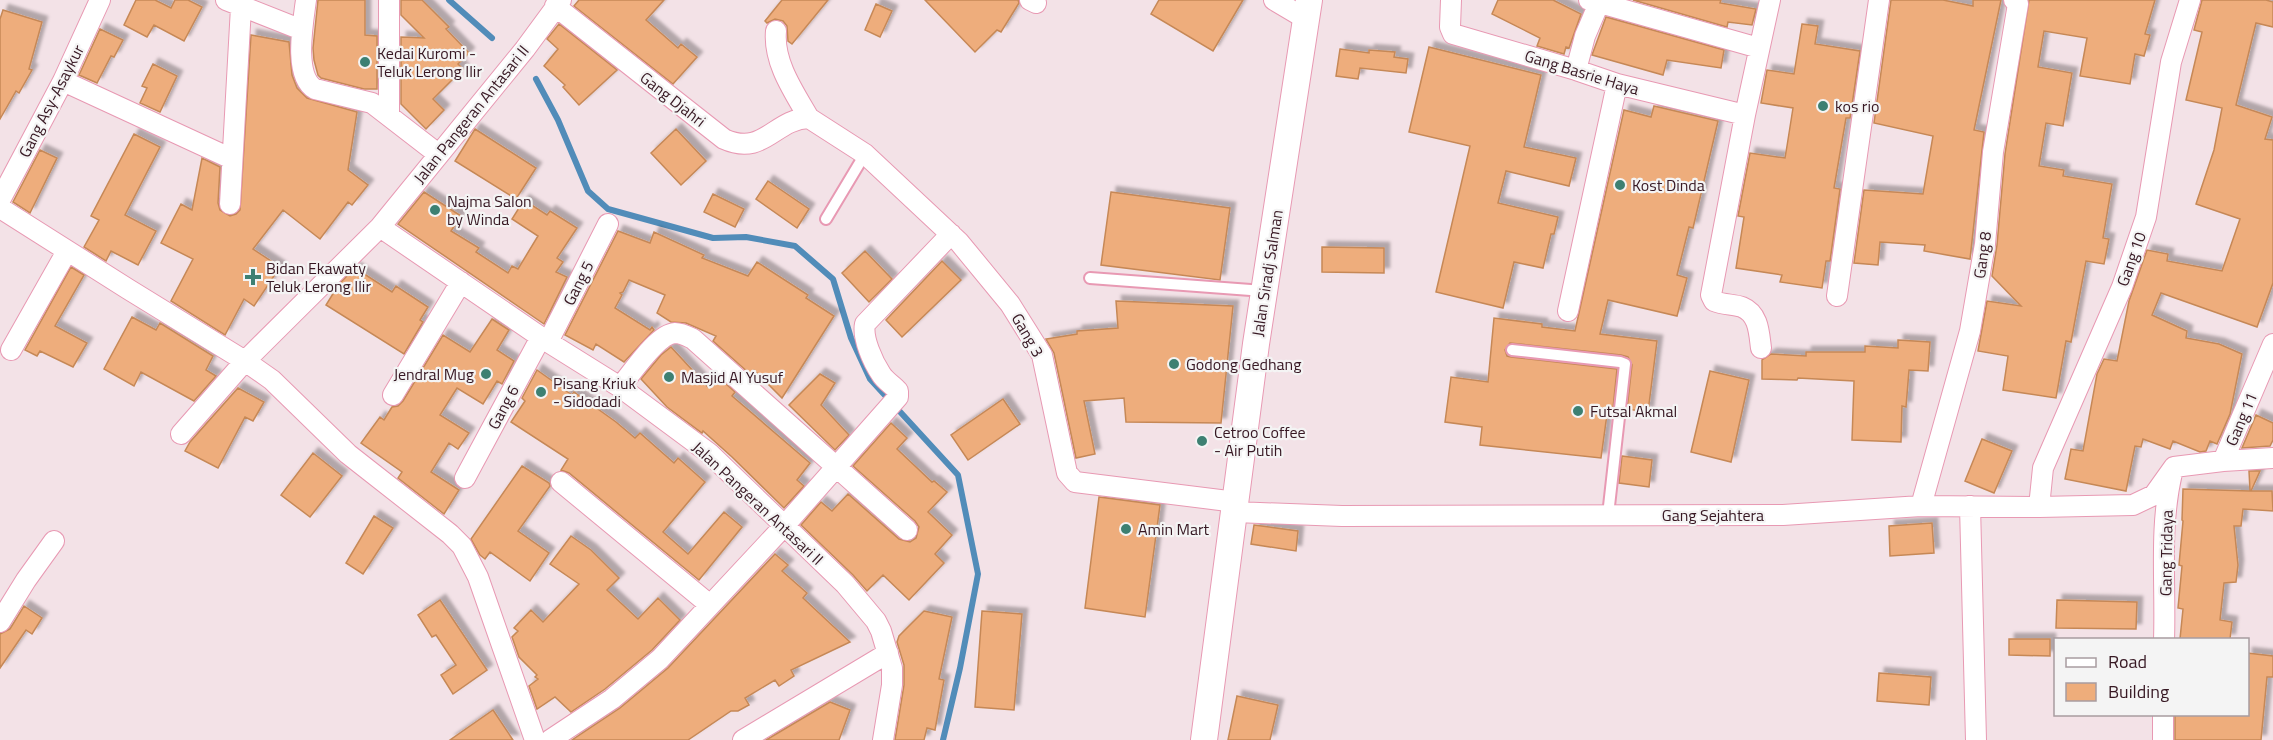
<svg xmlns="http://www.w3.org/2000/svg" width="2273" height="740" font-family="'Titillium Web',sans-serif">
  <defs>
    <filter id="shadow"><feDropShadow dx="5.5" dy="-5.5" stdDeviation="1.5" flood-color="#0004"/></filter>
  </defs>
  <rect width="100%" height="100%" fill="#f3e2e7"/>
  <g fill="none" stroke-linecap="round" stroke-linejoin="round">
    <path stroke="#518cb9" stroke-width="6" d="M449 0 492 38
      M536 79 558 120 588 191 608 209 713 238 746 237 795 246 833 279 851 338 870 379 958 475 978 574 960 668 943 740"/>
  </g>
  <path fill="#eead7b" stroke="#c68857" stroke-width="1.5" filter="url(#shadow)" d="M136 0H155L171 8 175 0H188L202 7 184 41 154 25 147 37 124 25Z
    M318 0H365V35L377 36V89H364L321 78 318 75 314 60 313 48Z
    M401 0H422L449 27 446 29 469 53 458 64 463 69 433 99 444 110 426 129 401 104V37L424 38 401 15Z
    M579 0H664L646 20 678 48 681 44 697 57 673 84 574 6Z
    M782 0H828L792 44 788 41 787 26 783 21 775 19 767 23 765 21Z
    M925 0H1018L1019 3 1001 32 997 30 975 52Z
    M1159 0H1243L1213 51 1151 14Z
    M1498 0H1553L1581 14 1569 48 1566 47 1564 54 1537 46 1540 38 1492 14Z
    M1633 0H1721L1720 3 1756 9 1752 25 1728 22 1727 27Z
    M1891 0H1943L1973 6V0H2001L1974 130 1984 132 1970 259 1924 251 1925 245 1880 242 1878 265 1854 263 1864 190 1923 194 1933 136 1874 123Z
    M2029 0H2155L2145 34 2150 35 2144 56 2135 54 2130 84 2080 76 2087 38 2044 31 2038 67 2072 73 2063 126 2046 123 2039 166 2064 170 2063 176 2112 184 2103 238 2109 239 2104 264 2086 261 2071 342 2066 341 2056 398 2003 390 2008 356 1978 351 1987 301 2021 306 1992 276 1997 245 2005 154Z
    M2202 0H2266L2273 2V27L2256 23 2236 105 2272 117 2265 139 2273 140V283L2257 327 2161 293 2152 315 2187 331 2186 338 2219 344 2242 354 2230 414 2217 444 2210 441 2206 451 2200 452 2173 441 2170 449 2143 439 2141 447 2135 446 2126 491 2065 479 2071 449 2083 451 2097 374 2104 359 2117 361 2129 301 2147 250 2168 254 2167 261 2222 271 2240 219 2196 204 2214 150 2222 108 2186 100 2202 32 2194 30Z
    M876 4 892 11 880 37 865 30Z
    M3 10 42 22 29 69 32 70 19 93 16 91 0 119V19Z
    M1606 17 1724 50 1721 68 1667 60 1663 75 1592 55Z
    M559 24 617 70 579 105 563 87 565 85 544 66 558 49 547 39Z
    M1802 24 1818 26 1815 44 1860 51 1850 118H1846L1834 188 1840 189 1830 261H1826L1822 288 1780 282 1782 275 1736 268 1744 217 1738 216 1750 153 1785 158 1787 146 1793 108 1761 103 1767 70 1794 74Z
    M100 29 123 40 114 57 111 56 97 83 79 75Z
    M251 35 289 42 292 75 297 88 307 98 357 112 348 170 368 185 352 205 348 202 320 239 283 210 253 249 280 267 254 306 244 299 225 335 171 301 193 259 161 243 181 204 192 210 202 158 220 167 218 203 220 210 230 216 236 214 240 210Z
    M1429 47 1541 75 1524 147 1576 158 1569 186 1506 171 1498 203 1558 217 1554 234H1551L1543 268 1514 262 1503 308 1436 292 1470 146 1409 132Z
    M1340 49 1369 53V50L1395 52 1394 57 1408 59 1406 73 1360 68 1358 79 1336 76Z
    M153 64 177 76 160 112 140 103 147 88 142 86Z
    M1654 106 1718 121 1693 228 1689 227 1677 275 1687 278 1677 316 1608 300 1600 334 1657 341 1648 412 1627 409 1632 365 1628 357 1621 355 1510 343 1505 350 1507 356 1511 357 1617 369 1613 408 1608 407 1601 458 1480 445 1482 427 1445 422 1451 377 1488 382 1494 318 1542 324V327L1575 331 1624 110 1651 117Z
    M475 129 536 168 516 199 455 161Z
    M676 129 706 161 681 185 651 153Z
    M134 134 160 147 125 215 156 231 138 265 111 251 106 261 84 247 99 220 91 216Z
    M40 150 57 158 30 213 13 202Z
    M768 181 809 209 797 228 756 199Z
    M424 192 461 216 451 231 479 248 476 252 508 273 512 266 518 269 538 236 512 219 524 200 547 215 550 211 577 228 557 258 563 262 556 272 567 277 544 324 398 224Z
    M1111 192 1230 208 1220 280 1101 265Z
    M713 194 744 209 735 227 704 212Z
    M618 231 650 243 654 232 704 255 702 258 748 276 757 262 808 295 806 298 834 316 782 398 754 370 750 374 713 341 716 336 686 323 671 322 657 313 665 295 629 280 623 292 620 293 622 295 615 308 650 330 652 327 654 330 624 362 596 344 593 350 565 335Z
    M1322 247 1384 248V273L1322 272Z
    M865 251 892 279 869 302 842 273Z
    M942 261 961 280 902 337 886 320Z
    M71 267 84 275 55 326 87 343 73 367 40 351 37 356 25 350Z
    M355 268 392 292 396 286 428 307 420 320 423 322 404 354 326 305 339 284Z
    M1116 301 1233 306 1221 423 1126 422 1124 398 1084 401 1095 454 1076 458 1054 353 1046 339 1077 334V331L1118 328Z
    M132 317 156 330 160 323 213 356 206 370 216 376 194 401 141 372 134 386 104 369Z
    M492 319 509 330 497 350 514 361 502 384 497 381 483 404 457 388 440 415 469 433 458 449 449 443 431 472 459 490 444 514 398 478 402 472 361 443 380 417 384 420 392 407 398 406 403 401 443 335 470 352Z
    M1898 340 1930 342 1928 371 1909 370 1906 407 1902 406 1901 442 1852 440 1854 381 1798 378 1797 380 1762 379V360L1771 354 1806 356V352H1865V346L1898 348Z
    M671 347 708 387 717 376 735 392 732 396 810 463 797 480 804 486 784 508 732 457 703 431 702 433 667 407 641 379 661 355Z
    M537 370 572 395 574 392 616 422 635 438 640 433 674 463 678 458 705 482 663 532 688 554 724 512 742 527 699 580 569 473 561 470 568 459 511 422 525 401 522 398Z
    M1710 371 1749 380 1731 462 1691 452Z
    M820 374 835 383 821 405 849 435 835 450 789 405Z
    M238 388 264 402 253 421 245 417 218 468 185 451 190 442Z
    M1003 399 1020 424 968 460 951 435Z
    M2256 415 2273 423V440L2270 446 2242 448Z
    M891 423 907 438 897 449 932 482 934 481 947 492 928 512 952 535 935 554 944 563 909 600 883 575 867 591 853 575 801 525 821 502 832 511 848 494 899 539 910 542 916 538 919 527 915 521 853 466Z
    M1982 439 2012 451 1994 493 1965 481Z
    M313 453 342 476 310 517 281 495Z
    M1622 456 1652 460 1649 487 1619 483Z
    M522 466 549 483 550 486 518 531 549 553 530 581 490 552 485 559 480 555 471 539Z
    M2249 471H2260L2251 491H2272L2273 511 2243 509 2241 526H2234L2238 565 2236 582 2224 583 2220 620 2232 622 2230 639H2180L2183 609 2178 608 2182 566 2179 565 2183 521 2182 520 2183 489 2250 491Z
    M1099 497 1160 505 1145 617 1085 608Z
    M374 516 393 528 363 574 346 563Z
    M1932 523 1934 553 1890 556 1889 526Z
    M1254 525 1298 531 1296 551 1251 544Z
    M571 536 591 550 619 578 607 590 638 619 658 598 680 620 652 650 605 689 571 712 555 697 537 709 529 686 538 679 535 677 537 675 519 657 512 637 518 631 514 628 531 610 543 622 579 584 550 564Z
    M775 554 788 565 782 571 807 593 803 598 850 642 791 670 794 676 779 686 775 680 745 698 749 705 738 711H731L688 740H572L620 708 668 668Z
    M440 600 487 670 453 694 441 675 456 665 436 635 432 637 418 615Z
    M2057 600 2137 602 2136 629 2056 628Z
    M24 606 42 618 32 634 26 630 0 668V634L10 629Z
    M924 611 952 617 939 679 944 680 935 730 927 728 924 740H895L904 685V665L897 642 899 636Z
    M982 611 1022 614 1014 710 975 707Z
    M2009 639H2050V656L2009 655Z
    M2247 653 2273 656V677H2267L2261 740H2175V714H2247Z
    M1879 673 1931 677 1929 705 1877 701Z
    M1237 696 1278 705 1270 740H1228Z
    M830 702 850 710 839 740H766Z
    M493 710 513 740H450Z"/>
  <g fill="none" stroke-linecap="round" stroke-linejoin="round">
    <g stroke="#e899b3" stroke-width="14">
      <path id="service" d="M826 219 865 154
        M1090 278 1264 291
        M1512 350 1620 362 1625 364 1608 515"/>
    </g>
    <g stroke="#e899b3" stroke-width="22">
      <path id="minor" d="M226 0 302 30
        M306 0C303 23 293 76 315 89L372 103 438 154
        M389 0V114
        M1030 0 1036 3
        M1274 0 1306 19
        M1451 0 1450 27 1453 34 1576 70 1617 84 1745 115
        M1589 0 1759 48
        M555 6 724 139C764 157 774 119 809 118L865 154 959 242 1010 304 1042 355 1067 473 1075 482 1236 502
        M776 31C773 62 794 92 809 118
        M1576 70 1585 36 1599 3
        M63 81 232 159
        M0 200 63 81 100 0
        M230 204 241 7
        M0 208 128 289 245 361 272 380 348 454 450 534 462 546 478 577 535 740
        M380 227 548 342 620 387 709 453 845 584 876 621 881 631 892 668V685L883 740
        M1837 296 1879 0
        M1568 311 1617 84
        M548 342 608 224
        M1761 348C1759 333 1759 314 1742 307 1734 304 1723 305 1714 301L1711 295 1745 115 1770 0
        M11 350 67 251
        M620 387C632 373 657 334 675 333 682 333 687 336 693 339L907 530
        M393 395 461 282
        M181 434 245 361 380 227 525 49 561 0
        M2223 461 2273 344
        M2174 467 2223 461 2273 458
        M465 478 541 337
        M561 482 710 605
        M1921 506 1970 331 1985 244 1993 152 2018 4 2014 0
        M1970 506 1976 740
        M2039 507 2043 468 2122 287 2146 217 2171 62 2190 0
        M1235 512 1342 516 1783 515 1921 506 2039 507 2133 505 2154 495 2174 467
        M0 622 26 580 54 541
        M2164 640C2166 584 2159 528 2172 473
        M2163 714V740
        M550 740 612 699 660 659 785 525 898 397V391C893 385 885 381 881 374 873 362 862 338 865 324L951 234
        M743 740 888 653"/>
    </g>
    <g stroke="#e899b3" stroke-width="28">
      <path id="tertiary" d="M1204 740 1256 344 1309 0"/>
    </g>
    <use href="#service" stroke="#fff" stroke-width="10"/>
    <use href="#minor" stroke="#fff" stroke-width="20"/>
    <use href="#tertiary" stroke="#fff" stroke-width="26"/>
  </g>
  <g fill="#3d8072" stroke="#f4f4f4" stroke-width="2">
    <circle cx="365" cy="62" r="6"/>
    <circle cx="1823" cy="106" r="6"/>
    <circle cx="1620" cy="185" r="6"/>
    <circle cx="435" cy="210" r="6"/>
    <path d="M250 268h6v6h6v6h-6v6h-6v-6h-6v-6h6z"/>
    <circle cx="1174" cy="364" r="6"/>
    <circle cx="486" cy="374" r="6"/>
    <circle cx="669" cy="377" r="6"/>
    <circle cx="541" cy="392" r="6"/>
    <circle cx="1578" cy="411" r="6"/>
    <circle cx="1202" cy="441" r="6"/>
    <circle cx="1126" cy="529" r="6"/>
  </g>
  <g text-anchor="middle" stroke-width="4.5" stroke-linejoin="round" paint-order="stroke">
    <g font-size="16" fill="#371823" stroke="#f4f4f4" text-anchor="start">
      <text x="377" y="59">Kedai Kuromi -<tspan x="377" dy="18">Teluk Lerong Ilir</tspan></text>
      <text x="1835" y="112">kos rio</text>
      <text x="1632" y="191">Kost Dinda</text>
      <text x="447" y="207">Najma Salon<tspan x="447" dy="18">by Winda</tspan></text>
      <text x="266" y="274">Bidan Ekawaty<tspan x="266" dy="18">Teluk Lerong Ilir</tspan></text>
      <text x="1186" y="370">Godong Gedhang</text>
      <text x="474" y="380" text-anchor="end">Jendral Mug</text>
      <text x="681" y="383">Masjid Al Yusuf</text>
      <text x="553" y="389">Pisang Kriuk<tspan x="553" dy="18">- Sidodadi</tspan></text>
      <text x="1590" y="417">Futsal Akmal</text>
      <text x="1214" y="438">Cetroo Coffee<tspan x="1214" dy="18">- Air Putih</tspan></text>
      <text x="1138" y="535">Amin Mart</text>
    </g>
    <g font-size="16" fill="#371823" stroke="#f4f4f4">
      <text transform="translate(1582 72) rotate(17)" y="6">Gang Basrie Haya</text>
      <text transform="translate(673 99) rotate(38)" y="6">Gang Djahri</text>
      <text transform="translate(51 101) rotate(-63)" y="6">Gang Asy-Asaykur</text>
      <text transform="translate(471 114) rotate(-51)" y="6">Jalan Pangeran Antasari II</text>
      <text transform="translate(1982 255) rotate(-82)" y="6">Gang 8</text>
      <text transform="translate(2131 259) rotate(-70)" y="6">Gang 10</text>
      <text transform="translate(1267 273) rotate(-81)" y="6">Jalan Siradj Salman</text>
      <text transform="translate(578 283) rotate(-63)" y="6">Gang 5</text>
      <text transform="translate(1028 335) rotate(60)" y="6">Gang 3</text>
      <text transform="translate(503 407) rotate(-62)" y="6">Gang 6</text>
      <text transform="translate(2241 419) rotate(-67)" y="6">Gang 11</text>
      <text transform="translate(758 503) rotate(43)" y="6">Jalan Pangeran Antasari II</text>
      <text x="1713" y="521">Gang Sejahtera</text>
      <text transform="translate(2166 553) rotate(-89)" y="6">Gang Tridaya</text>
    </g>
  </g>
  <rect x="2054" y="638" width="195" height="78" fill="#f4f4f4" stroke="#a89ca0" stroke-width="1.5"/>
  <rect x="2066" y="658" width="30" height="9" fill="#ffffff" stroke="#a89ca0" stroke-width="1.5"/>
  <text x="2108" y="668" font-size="18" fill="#371823">Road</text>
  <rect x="2066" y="683" width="30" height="18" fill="#eead7b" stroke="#a89ca0" stroke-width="1.5"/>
  <text x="2108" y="698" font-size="18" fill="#371823">Building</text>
</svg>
